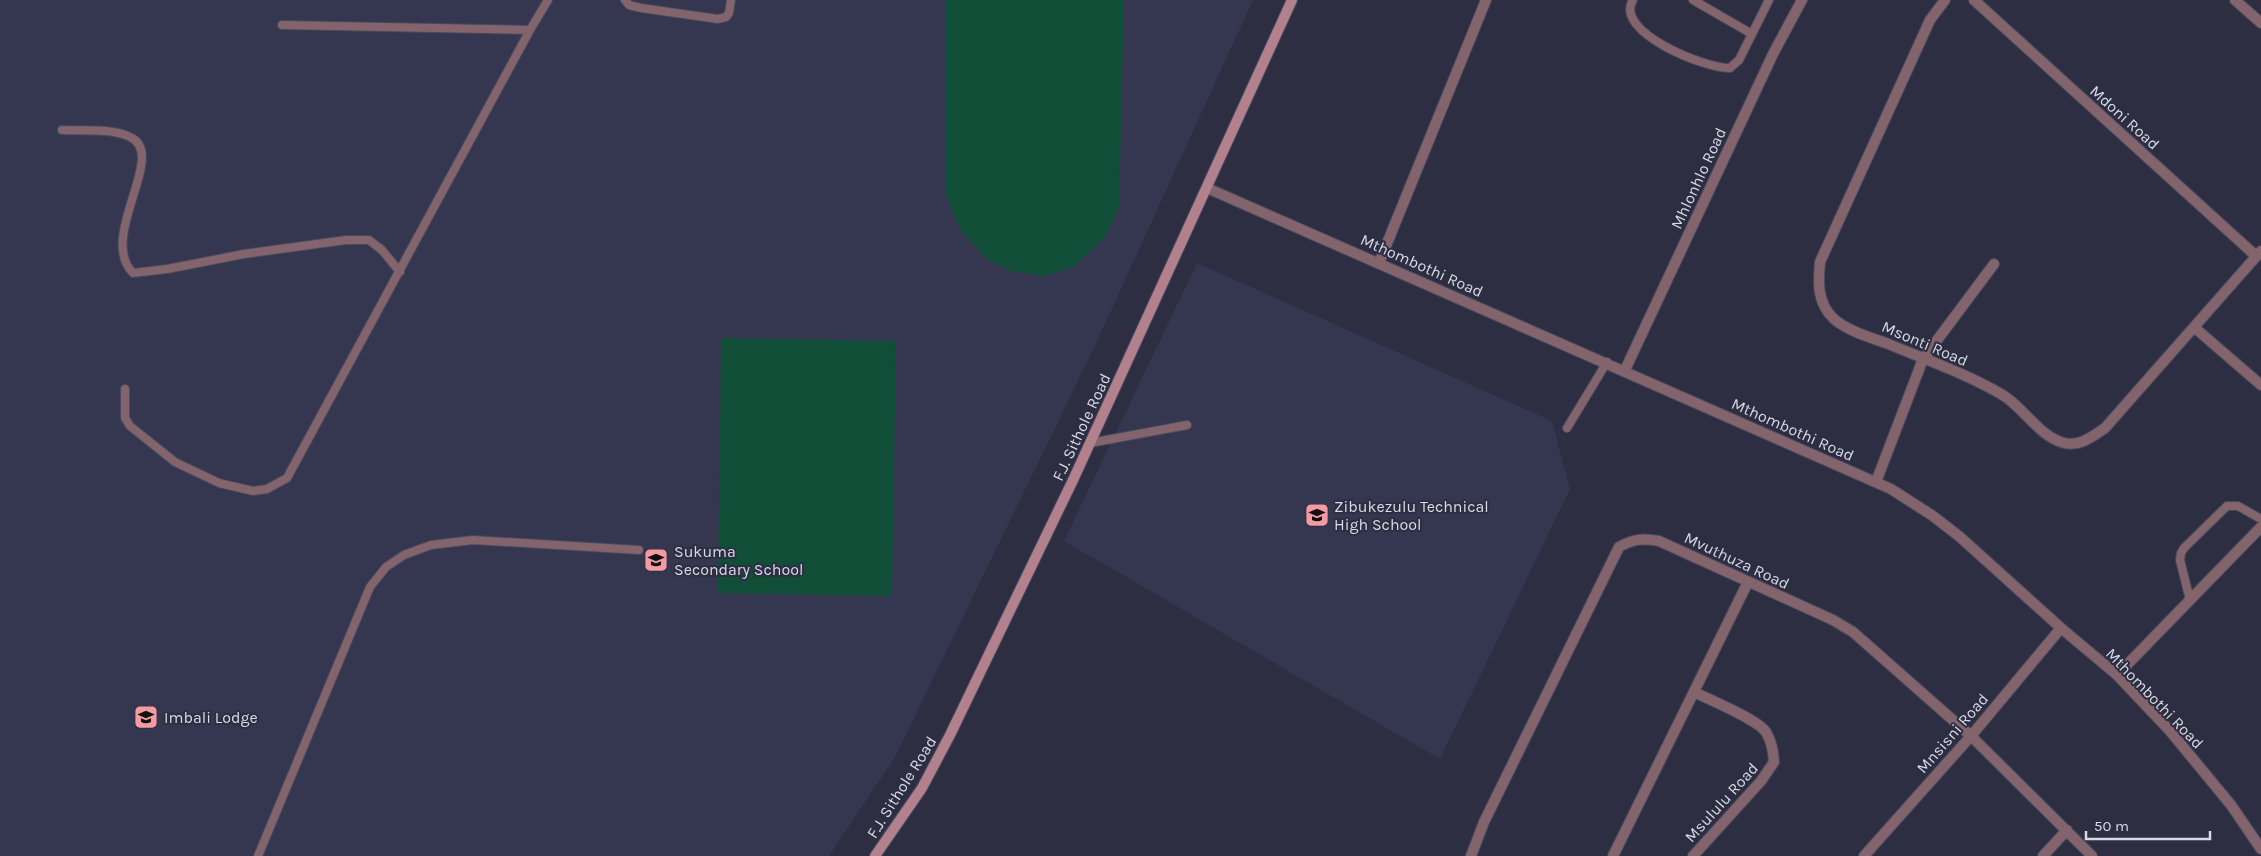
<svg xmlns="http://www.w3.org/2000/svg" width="2261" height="856" font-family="Karla,sans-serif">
  <rect width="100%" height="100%" fill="#2d2e42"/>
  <path fill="#353751" d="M0 0H1253L1094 348 894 759 829 856H0Z
    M1197 263 1552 421 1570 489 1440 759 1064 541Z"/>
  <path fill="#104e37" d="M945 0H1124L1119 207 1105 238 1073 267 1045 276 1010 271 986 258 960 230 946 195Z
    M721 338 896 341 892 596 718 593Z"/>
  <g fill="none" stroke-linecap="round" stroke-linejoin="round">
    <g stroke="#484a5c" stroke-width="10">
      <path id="lane" d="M625 0 629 5 641 8 718 19 726 17 729 13 731 0
        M1633 0C1613 32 1706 69 1730 68L1739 60 1769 0
        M1693 0 1752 34
        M282 25 530 30
        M62 130C83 131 111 128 130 137 169 154 97 237 133 273L167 269 244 254 346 240H369L382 250 400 272
        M125 389V418L130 426 175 462 219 483 253 491 267 489 287 478 530 30 548 0
        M1567 428 1607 362
        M1090 443 1187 425
        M2190 600 2180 560 2181 553 2184 548 2227 506H2238L2261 519
        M258 856 370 587 386 567 404 555 431 545 473 540 639 550"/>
    </g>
    <g stroke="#484a5c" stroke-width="12">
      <path id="street" d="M1945 0 1930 20 1820 262C1818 283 1817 303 1834 319 1848 331 1869 337 1886 343 1924 359 1965 373 2001 394 2023 406 2038 436 2064 443 2080 447 2093 436 2105 428L2261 251
        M1974 0 2256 256
        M2235 0 2261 23
        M1207 188 1891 489 1933 516 1960 537 2061 628 2117 675 2170 731 2231 805 2261 849
        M1379 263 1486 0
        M2195 328 2261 385
        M1625 370 1773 54 1802 0
        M1876 482 1923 359 1994 264
        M2117 675 2261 527
        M1471 856 1484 822 1619 547C1633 539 1643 538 1659 541L1833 620 1853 632 1971 736 2092 856
        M1613 856 1748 582
        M1693 856 1761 781 1774 762C1773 751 1772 742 1766 732 1757 719 1710 700 1694 692
        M1864 856 1971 736 2061 628
        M2043 856 2067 830"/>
    </g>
    <g stroke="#484a5c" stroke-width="12">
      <path id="secondary" d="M875 856 922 788 950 735 1074 478 1292 0"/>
    </g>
    <use href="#lane" stroke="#84646c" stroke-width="8"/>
    <use href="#street" stroke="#84646c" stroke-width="10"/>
    <use href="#secondary" stroke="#b2818d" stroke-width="10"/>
  </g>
  <defs>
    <g id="school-square" transform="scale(1.25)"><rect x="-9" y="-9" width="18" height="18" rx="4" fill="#f49aa2" stroke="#2d2e42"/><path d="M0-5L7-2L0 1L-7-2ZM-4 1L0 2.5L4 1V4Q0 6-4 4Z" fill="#111"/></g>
  </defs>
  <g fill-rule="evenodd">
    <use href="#school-square" x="1317" y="515"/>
    <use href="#school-square" x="656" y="560"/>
    <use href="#school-square" x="146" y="717"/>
  </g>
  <g text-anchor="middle" stroke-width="4" stroke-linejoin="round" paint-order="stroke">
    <g font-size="16" fill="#d8dae7" stroke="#2d2e42">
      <text transform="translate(2125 117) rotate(42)" y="6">Mdoni Road</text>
      <text transform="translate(1698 178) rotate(-65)" y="6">Mhlonhlo Road</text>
      <text transform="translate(1422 265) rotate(24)" y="6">Mthombothi Road</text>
      <text transform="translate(1925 343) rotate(23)" y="6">Msonti Road</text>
      <text transform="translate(1081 427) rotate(-65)" y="6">F.J. Sithole Road</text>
      <text transform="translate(1793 429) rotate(24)" y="6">Mthombothi Road</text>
      <text transform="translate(1737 560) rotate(25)" y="6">Mvuthuza Road</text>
      <text transform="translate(2155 698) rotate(46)" y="6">Mthombothi Road</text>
      <text transform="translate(1952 733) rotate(-49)" y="6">Mnsisni Road</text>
      <text transform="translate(901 787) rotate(-58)" y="6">F.J. Sithole Road</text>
      <text transform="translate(1721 802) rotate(-48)" y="6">Msululu Road</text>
    </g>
    <g font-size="16" fill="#d8dae7" stroke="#2d2e42" text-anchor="start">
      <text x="1334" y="512">Zibukezulu Technical<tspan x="1334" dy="18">High School</tspan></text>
      <text x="674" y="557">Sukuma<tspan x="674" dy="18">Secondary School</tspan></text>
      <text x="164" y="723">Imbali Lodge</text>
    </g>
  </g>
  <path d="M2086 831v8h124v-8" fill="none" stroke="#d8dae7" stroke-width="2.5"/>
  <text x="2094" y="831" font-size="15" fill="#d8dae7" stroke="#2d2e42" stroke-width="4" paint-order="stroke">50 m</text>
</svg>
